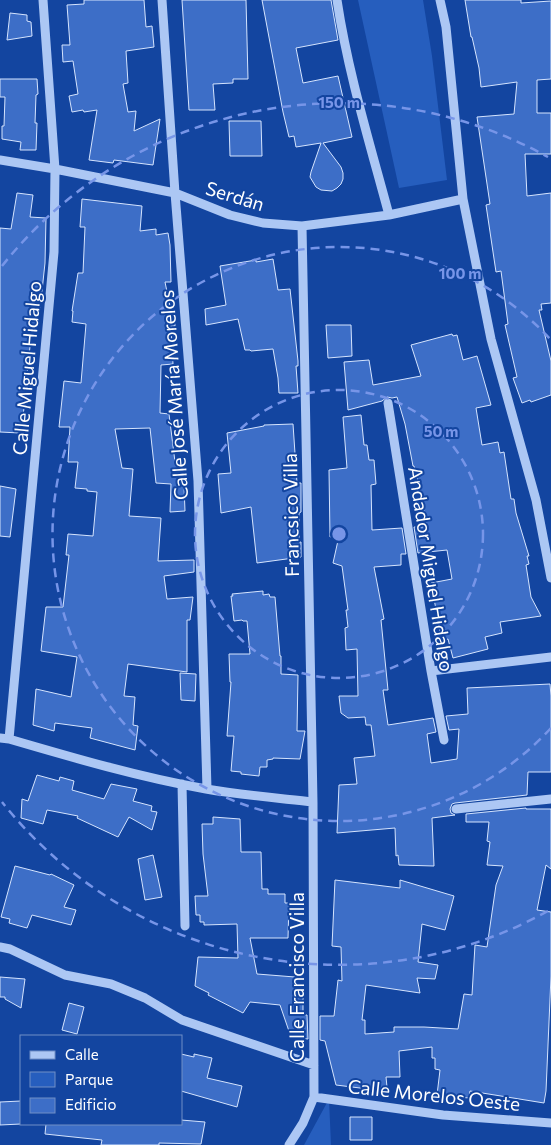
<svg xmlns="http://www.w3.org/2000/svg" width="551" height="1145" font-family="Commissioner,sans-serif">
  <rect width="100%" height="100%" fill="#1345a0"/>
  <path fill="#265ebe" d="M358 0H423L432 56 447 180 399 188Z
    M329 1099 331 1145H304Z"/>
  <path fill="#3d6ec7" stroke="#d5e4fe" d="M84 0H144L146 27 152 26 154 47 126 51 128 83 123 84 128 112 136 111 134 131 160 119 153 165 114 160 113 163 89 160 97 110 84 112 83 110 72 112 69 96 78 94 73 61 63 62 62 45H70L67 5 84 4Z
    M182 0H246L248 79H233V83L213 84 215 110H189Z
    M262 0H331L338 40 296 48 303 83 338 76 352 137 323 143 341 167 343 173V179L341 184 337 188 332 191 321 190 316 187 310 177 311 172 321 143 296 147 294 136 289 137 283 112Z
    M465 0H521V3L551 1V79L537 80V113H551V154H525L527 196 551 193V303L541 304 542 310H539L551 361V395L531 402 530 400 522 403 513 378 517 377 505 325 508 324 501 271 496 272 486 205 490 204 477 117 514 114 517 82 481 87 479 68 472 37H471Z
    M10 13 27 15V21L31 22 32 36 7 40Z
    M0 79H37L38 94 36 95 35 123H37L36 150H20L21 142 2 139V126H4L5 97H0Z
    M229 121H261L262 156H230Z
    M17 193 33 195 30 217 46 218 45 263 41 300 35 337H31L26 384H28L20 433 0 432V228L11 229Z
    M82 199 142 206 140 231 156 229V235L168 233 170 245 171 282H165L171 311H174L175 326H171L173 364 161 365 160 413 169 414 175 462H183L185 511 170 512 171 484 156 483 150 428 115 429 122 468 133 469 129 516 161 518 158 561 194 560V572L164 576 167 599 193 597 190 620H187V672L128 664 124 696 135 697 133 725 138 726 135 750 90 738 92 728 55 723 54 731 33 725 36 689 71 697 77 657 41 651 46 607H63L69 555H66L68 534 93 536 97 492 87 491V489L75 488 78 462H68L70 427H59L64 381 81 383 86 324 72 322 73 311H72L78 273H83L85 227H80Z
    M273 259 278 290 290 289 298 361V366H296L298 393H279L278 378 273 349 251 351 250 350H245L238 319 206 325 205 309 226 305 220 266 256 260V262Z
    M326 325H351L352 356 328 358Z
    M452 334 453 336 457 335 463 360 477 356 491 405 476 408 482 445 498 442 500 453 504 452 511 499H514L516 513 529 556H527L529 564 526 565 531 597 541 616 500 622 502 633 485 637 488 649 453 658 448 639 442 641 431 583 452 579 447 550 418 553 414 527H423V524H426L421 493 414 466H413L405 424 397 397 392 398 387 397 382 401 348 410 344 362 369 360 373 385 421 376 411 345Z
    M361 415 364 445H367L369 460H374L376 484 371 485 372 530 402 528 406 554H401V565L374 567 384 619 381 620 388 690H383L388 725 433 718 436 732 427 734 431 763 457 759 459 729 449 730 446 716 468 714 467 688 550 684 551 696V772H528L527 795 455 803 452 804 450 809 451 813 455 815 432 818 434 866 399 865 398 855 396 856 395 828 337 833 339 785 357 784 354 758 375 756 371 725H366L365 717 348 718 341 713 339 696H358L357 649 346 650 345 628 348 627 346 610H348L342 566 333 563 339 536 330 537 329 470 347 468 343 417Z
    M293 424 297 483H301V512L299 513V542H301V557L257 563 251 507 221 513 218 474 231 473 227 433 264 426V425Z
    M0 486 16 489 10 537 0 536Z
    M263 591V595L269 594 270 597H275L280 656H281V674L298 675 297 731H305L300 759 273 758V759L267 760V767H260L259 776 241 774V772L231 771 234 736H227L231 682H230L229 654H250L247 621H243L242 620 234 621 231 596H233L232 594Z
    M180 673 196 674 195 701 181 700Z
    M37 775 59 781 60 777 74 781 72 790 104 799 111 784 137 789 133 801 152 806 151 811 157 812 152 830 129 817 118 837 77 818 78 816 47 810 43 824 21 818 22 799 28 801Z
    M526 808V809H551V869L546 865 537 910 551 912V976L546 1091 544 1103 470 1091 469 1098 437 1095 440 1070 435 1069V1058H432V1047L399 1051 400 1077H386L387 1087 360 1088 336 1085 325 1041 320 1040V1016H334L338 980 342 981 341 947 332 946 335 880 400 888V880L454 896 445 930 422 924 418 962 438 965 435 979 417 978 420 993 366 985 362 1020H365V1034L394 1032V1027H424L458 1029 464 994 472 995 475 945 487 947 496 885 503 866 487 865 490 842 487 841 489 822H466V814Z
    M213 817 240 819 241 852H261L262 889H268V894H285V903H289L288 938H250L257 974 295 977V986H298L297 993H303V1015H307L308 1039 291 1037 280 1005 250 1002 243 1013 208 995 209 993 195 986 198 957 238 958 237 924 204 925V922H200V915H196L195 896H208L203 854 202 824H213Z
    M153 855 162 897 145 900 138 859Z
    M15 866 50 875 51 874 74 885 64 907 76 910 71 925 32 915 27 928 9 923 10 919 1 917Z
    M0 977 25 979 21 1008 5 999V997H0Z
    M69 1003 84 1007 77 1034 62 1030Z
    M181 1054 194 1057V1054L212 1058 207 1078 242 1086 237 1107 181 1091Z
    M21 1101V1124L0 1125V1102Z
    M350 1117H372V1140H350Z
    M181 1120 205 1122 201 1144 159 1143V1145H101L102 1140 45 1134 46 1124H181Z"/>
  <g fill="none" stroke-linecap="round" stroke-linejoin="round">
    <path stroke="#acc7f4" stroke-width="9" d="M162 0 175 193 198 481 207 789
      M337 0C348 73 370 144 389 215
      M440 0 446 27 463 199 491 339 536 500 551 578
      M0 160 55 169 175 193 230 215 263 223 302 226 389 215 463 199
      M388 403 431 671 444 740
      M431 671 551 657
      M0 738 9 739C74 758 139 777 206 789 241 795 277 798 313 802
      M9 739 54 252 55 169 43 0
      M182 784 185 926
      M456 809 551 799
      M0 947 10 949 65 975 111 984 145 998 182 1020 314 1065
      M314 1097 443 1115 551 1123
      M289 1145 303 1123 314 1097 313 802 302 226"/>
  </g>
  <g fill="none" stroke="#7795e8" stroke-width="2.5" stroke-dasharray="9 6">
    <circle cx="339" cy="534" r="144"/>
    <path d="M551 728A287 287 0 1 1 551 340"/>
    <path d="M548 911A431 431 0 0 1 2 802M2 266A431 431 0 0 1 548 157"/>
  </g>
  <g text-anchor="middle" stroke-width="4" stroke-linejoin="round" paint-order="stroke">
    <g font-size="19" fill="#fff" stroke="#1345a0">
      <text transform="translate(235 196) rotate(17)" y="7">Serdán</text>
      <text transform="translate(27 368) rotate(-85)" y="7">Calle Miguel Hidalgo</text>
      <text transform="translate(174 395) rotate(-94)" y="7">Calle José María Morelos</text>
      <text transform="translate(291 515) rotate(-91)" y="7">Francsico Villa</text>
      <text transform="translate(431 569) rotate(81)" y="7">Andador Miguel Hidalgo</text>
      <text transform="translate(297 977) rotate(-90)" y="7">Calle Francisco Villa</text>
      <text transform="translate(434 1095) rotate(6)" y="7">Calle Morelos Oeste</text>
    </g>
  </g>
  <circle cx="339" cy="534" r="8" fill="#7795e8" stroke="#1345a0" stroke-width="2.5"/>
  <g font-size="15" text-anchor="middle" font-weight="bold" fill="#7795e8" stroke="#1345a0" stroke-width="4" stroke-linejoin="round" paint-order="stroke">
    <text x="339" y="108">150 m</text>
    <text x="460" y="279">100 m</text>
    <text x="441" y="437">50 m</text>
  </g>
  <rect x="20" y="1035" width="162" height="90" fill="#1345a0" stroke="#718fc6"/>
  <rect x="30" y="1051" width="25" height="8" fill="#acc7f4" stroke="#718fc6"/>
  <text x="65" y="1060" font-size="15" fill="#ffffff">Calle</text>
  <rect x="30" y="1072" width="25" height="15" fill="#265ebe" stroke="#718fc6"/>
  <text x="65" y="1085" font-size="15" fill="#ffffff">Parque</text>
  <rect x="30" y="1098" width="25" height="15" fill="#3d6ec7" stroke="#718fc6"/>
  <text x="65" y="1110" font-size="15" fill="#ffffff">Edificio</text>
</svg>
